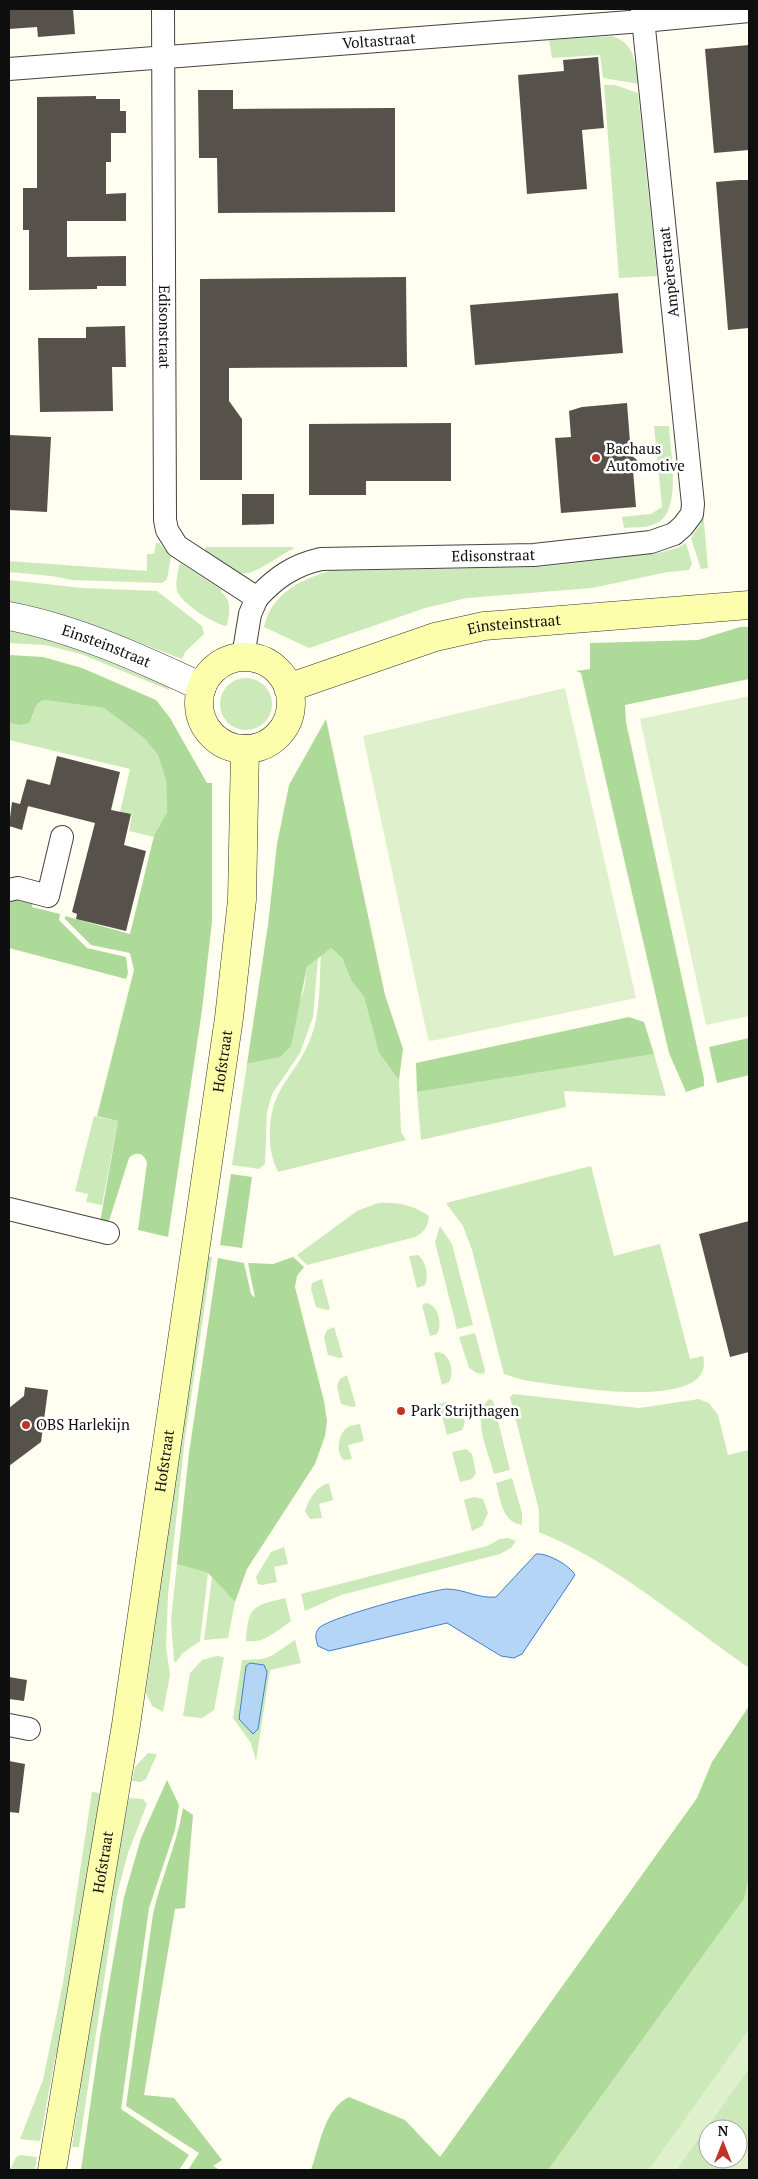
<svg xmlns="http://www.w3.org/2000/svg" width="758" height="2179" font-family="'PT Serif',serif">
  <rect width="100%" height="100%" fill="#fffef0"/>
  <path fill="#cce9ba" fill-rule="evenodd" d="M612 36C636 44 634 62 639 84L603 78 600 55 552 58 549 40Z
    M604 85H615L638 93 657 276 619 278Z
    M654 426H669C670 451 683 513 655 524 647 528 633 527 624 528L622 517 651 514 662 507Z
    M703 511 708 568 701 569 691 538 701 523Z
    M156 543H159L171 557 167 579 162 583 72 580 52 576 9 572V561L147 571V554H154Z
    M686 543 692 564 689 570 668 572 592 588 467 598 425 608 309 648 264 627C271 594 301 579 330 571L541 567 658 553 677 548Z
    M206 547H293V549C279 555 253 577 241 573 228 569 215 558 204 551Z
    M180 563 222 590 221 592C233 602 229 613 227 626 215 625 181 603 177 591 175 583 178 571 180 563Z
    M9 580 83 588 157 591 202 626 204 634 185 652 182 659C125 637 69 614 9 602Z
    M9 629 76 648 169 687V690L81 654 45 645 9 643Z
    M220 704a26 26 0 1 1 52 0a26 26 0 1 1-52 0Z
    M45 700 104 708 144 738 158 755 166 781 167 812 154 837 129 831 132 815 120 812 130 769 9 740V723L20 725 32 718C35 710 35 702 45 700Z
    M331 948 342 958 351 980 364 997 379 1053 399 1080 401 1132 406 1140 278 1172C271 1156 269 1145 270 1128 272 1087 295 1076 309 1042 321 1015 319 984 321 955Z
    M318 958 313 1017 300 1053 272 1094 267 1112 265 1164 259 1169 232 1165 247 1064 279 1057 304 990 307 967Z
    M654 1054 666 1096 564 1091 566 1107 421 1140 417 1092Z
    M94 1116 118 1121 102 1205 86 1202 88 1194 75 1191Z
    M591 1166 614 1256 660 1244 690 1359 703 1356C718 1416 553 1384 523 1380L504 1374 472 1250 463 1226 446 1203Z
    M378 1203C397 1202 413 1205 429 1216 428 1226 425 1232 415 1237L307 1265 297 1255 357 1211Z
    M440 1226 452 1244 473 1325 457 1329 435 1242Z
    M418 1255C426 1261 429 1276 425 1285L417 1288 409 1256Z
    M205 1256 212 1257 185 1438 168 1595 166 1647 170 1675 163 1712 152 1706 146 1693Z
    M322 1279 330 1309 327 1310 316 1307 311 1289 312 1283Z
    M426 1303C438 1304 443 1324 437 1334L430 1336 422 1305Z
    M334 1327 343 1357 340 1358 328 1355 324 1337 327 1330Z
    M475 1333 485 1370 484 1374 477 1373 469 1368 459 1337Z
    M438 1352C450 1353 455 1372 449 1382L442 1385 434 1353Z
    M347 1375 356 1406 352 1407 341 1404 337 1386 340 1379Z
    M513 1394 639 1408 699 1399 709 1403 718 1415 728 1455 749 1450V1672V1668C683 1622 613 1562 539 1532V1510L510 1397Z
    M489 1399 493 1401 510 1470 494 1474C489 1453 470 1416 489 1399Z
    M447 1402C460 1404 469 1418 462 1430L447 1435 439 1404Z
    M360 1424 364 1441 348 1445 352 1459 344 1460C335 1453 338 1433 348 1427 351 1425 356 1425 360 1424Z
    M466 1449 472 1454 476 1473 472 1479 460 1482 452 1452Z
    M512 1478 522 1513V1525C501 1522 501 1499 496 1483Z
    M329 1483 333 1500 319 1504 322 1518 310 1519 305 1511C309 1499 316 1486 329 1483Z
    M474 1497 483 1499 488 1513 482 1526 472 1531 464 1500Z
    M508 1538 516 1541 511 1548 500 1554 341 1595 305 1611 301 1594 487 1546 500 1539Z
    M284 1547 288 1564 274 1567 277 1582 262 1585 258 1584 256 1577 271 1552Z
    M177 1564 208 1573 200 1641 183 1653 176 1662 174 1661 171 1620Z
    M212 1577 235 1602 228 1638 204 1640Z
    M285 1598 291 1621C277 1631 264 1644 246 1641 248 1606 253 1606 285 1598Z
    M295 1640 301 1663 270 1670 256 1761 251 1743 233 1718 242 1660 263 1659 273 1655ZM250 1663 264 1665 251 1732 239 1719 246 1666Z
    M217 1656 224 1657 214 1710 202 1718 183 1716 190 1673 202 1660Z
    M148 1753 157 1754 146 1779 141 1782 132 1781 135 1767Z
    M92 1792 100 1793 96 1824 60 2045 55 2058 40 2141 20 2139 43 2080 63 1983Z
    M129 1798 143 1799 147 1804 128 1853 117 1894 79 2147H72L106 1911Z
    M749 1878V2030L649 2170H548L744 1899Z
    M749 2068V2134L738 2150V2129H708V2159H732L724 2170H676Z
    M20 2155 37 2157 35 2170H10L16 2157Z"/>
  <path fill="#adda99" d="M740 627H749V679L625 705 626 722 704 1079V1086L686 1092 669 1053 581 673 576 671 590 669V643L698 640Z
    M9 655 43 657 82 668 156 700 170 718 207 783H212V921L202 1010 168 1237 138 1230 147 1163C144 1153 136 1151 129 1158L108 1224 99 1228 118 1121 97 1116 134 970 130 953 91 945 65 919V916L130 934 154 836 167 812 166 781 158 755 144 738 104 708 45 700C33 702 35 715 29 723L20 725 9 723Z
    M326 719 385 995 403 1049 399 1080 379 1053 364 997 351 980 342 958 331 948 307 967 291 1046 280 1057 247 1064 268 925 277 844 289 785Z
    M9 897 33 902 32 907 60 914 59 920 87 948 126 957 128 973 126 979 9 948Z
    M629 1017 644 1022 654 1054 417 1092 416 1063Z
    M749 1038V1075L717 1083 709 1047Z
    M231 1174 252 1177 242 1248 220 1245Z
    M293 1257 304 1267 297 1276 295 1287 324 1401 327 1421 325 1436 315 1464 247 1569 235 1602 208 1573 177 1564 189 1453 218 1258 244 1263 251 1294 255 1298 248 1263 273 1264Z
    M749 1706V1878L744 1899 548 2170H311C320 2145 324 2109 349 2097L405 2120 440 2157 697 1798 712 1762Z
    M167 1780 179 1805 175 1830 149 1908 121 2109 189 2155 179 2170H81L100 2037 124 1897 141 1838Z
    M183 1808 193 1815 185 1908 175 1909 144 2095 174 2098 222 2160 213 2166 220 2170H188L199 2153 126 2106 153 1914C161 1878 177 1844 183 1808Z"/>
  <path fill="#dff0cc" d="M565 688 636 998 431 1041 428 1039 363 736Z
    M749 696V1016L706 1025 640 719Z
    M749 2030V2068L676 2170H649Z
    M749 2134V2170H724L732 2159H738V2150Z"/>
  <path fill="#b5d5f6" stroke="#3d7fcc" d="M536 1554C548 1553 569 1565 575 1575L522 1654 514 1658 501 1656 447 1623 329 1651 318 1646C316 1640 314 1634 319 1628 328 1618 431 1590 447 1589 464 1589 479 1599 496 1597Z
    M250 1663 264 1665 267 1672 258 1729 253 1734 239 1719 246 1666Z"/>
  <path fill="#57514b" d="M9 9H73L75 34 38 37 37 27 9 29Z
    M749 45V150L714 153 705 49Z
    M598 57 604 128 582 130 587 189 527 194 518 75 564 71 563 60Z
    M198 90H233V109L395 108V212L218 213 217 158H199Z
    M96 96V99H120V111H126V133H111V162H106V194L126 193V221H67V257L126 256V286H97V289L29 290V230H23V188H37V97Z
    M739 180H749V328L728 330 716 182Z
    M406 277 407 367 229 368V401L242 419V480H200V279Z
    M618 293 623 353 475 365 470 305Z
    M125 326 126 367H112L113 411 40 412 38 338H86V327Z
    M627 403 631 455 637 460 633 470 636 507 561 513 555 438 571 437 569 411 582 407Z
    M451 423V481H366V495H309V424Z
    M9 435 51 437 47 512 9 510Z
    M242 494H274V524L242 525Z
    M57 756 120 772 111 810 131 814 124 845 146 851 126 931 76 919 77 914 72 912 95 823 20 804 27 779 50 785Z
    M12 802 28 806 22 830 9 826Z
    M749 1221V1352L730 1357 699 1234Z
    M25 1387 48 1390 41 1442 9 1466V1408L24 1396Z
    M9 1677 27 1680 24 1701 9 1699Z
    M9 1761 25 1764 19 1813 9 1812Z"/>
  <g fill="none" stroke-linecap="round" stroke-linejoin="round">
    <g stroke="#424242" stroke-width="24">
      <g id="minor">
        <path id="s1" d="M163 9 165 520 167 530 177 546 257 598C275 578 294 565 321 559L534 555 651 542 674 534 683 526 692 514 693 504 642 9"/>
        <path id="s2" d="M9 69 643 21 749 11"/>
        <path d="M243 657 250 614 257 598"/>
        <path d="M9 890 18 888 48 896 62 837"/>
        <path d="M9 1209 108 1233"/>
        <path d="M9 1725 29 1729"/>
      </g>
    </g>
    <g stroke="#424242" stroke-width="29">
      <g id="tertiary">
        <path id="s3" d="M9 616C76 629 140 658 202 687"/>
      </g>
    </g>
    <g stroke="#313131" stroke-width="29">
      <g id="secondary">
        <circle cx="245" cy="703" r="46"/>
        <path id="s4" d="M288 688 435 637 484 626 749 605"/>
        <path id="s5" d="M52 2170 126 1725 229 1018 242 900 245 749"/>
      </g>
    </g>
    <use href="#minor" stroke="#fff" stroke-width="22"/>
    <use href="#tertiary" stroke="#fff" stroke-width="28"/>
    <use href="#secondary" stroke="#fcfeac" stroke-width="28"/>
  </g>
  <g fill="#be3527" stroke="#fff" stroke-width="2">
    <circle cx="596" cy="458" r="5"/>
    <circle cx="401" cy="1411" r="5"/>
    <circle cx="26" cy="1425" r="5"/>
  </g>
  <g text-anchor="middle" stroke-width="5" stroke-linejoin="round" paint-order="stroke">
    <g font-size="15" fill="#0f0f0f" stroke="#fff">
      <text dy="5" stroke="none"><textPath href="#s2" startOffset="371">Voltastraat</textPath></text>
      <text transform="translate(669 272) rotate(-96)" y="5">Ampèrestraat</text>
      <text dy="5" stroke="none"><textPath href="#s1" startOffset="318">Edisonstraat</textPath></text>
      <text dy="5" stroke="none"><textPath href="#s1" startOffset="884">Edisonstraat</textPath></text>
      <text dy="5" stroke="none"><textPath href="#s4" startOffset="236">Einsteinstraat</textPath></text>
      <text dy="5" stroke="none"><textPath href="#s3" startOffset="102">Einsteinstraat</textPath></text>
      <text dy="5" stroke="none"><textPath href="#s5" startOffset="1122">Hofstraat</textPath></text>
      <text dy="5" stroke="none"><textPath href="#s5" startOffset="718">Hofstraat</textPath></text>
      <text dy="5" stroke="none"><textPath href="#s5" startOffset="312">Hofstraat</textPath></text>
    </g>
    <g font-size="15" fill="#0f0f0f" stroke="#fff" text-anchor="start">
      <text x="606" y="454">Bachaus<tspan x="606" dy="17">Automotive</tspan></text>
      <text x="411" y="1416">Park Strijthagen</text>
      <text x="36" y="1430">OBS Harlekijn</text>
    </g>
  </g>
  <rect width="758" height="2179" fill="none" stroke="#0f0f0f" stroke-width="20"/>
  <g transform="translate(723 2144)"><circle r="24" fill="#ffffff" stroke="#9f9f9f"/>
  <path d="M0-4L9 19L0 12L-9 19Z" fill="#be3527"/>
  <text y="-8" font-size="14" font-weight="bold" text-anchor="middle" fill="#0f0f0f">N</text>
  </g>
</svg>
